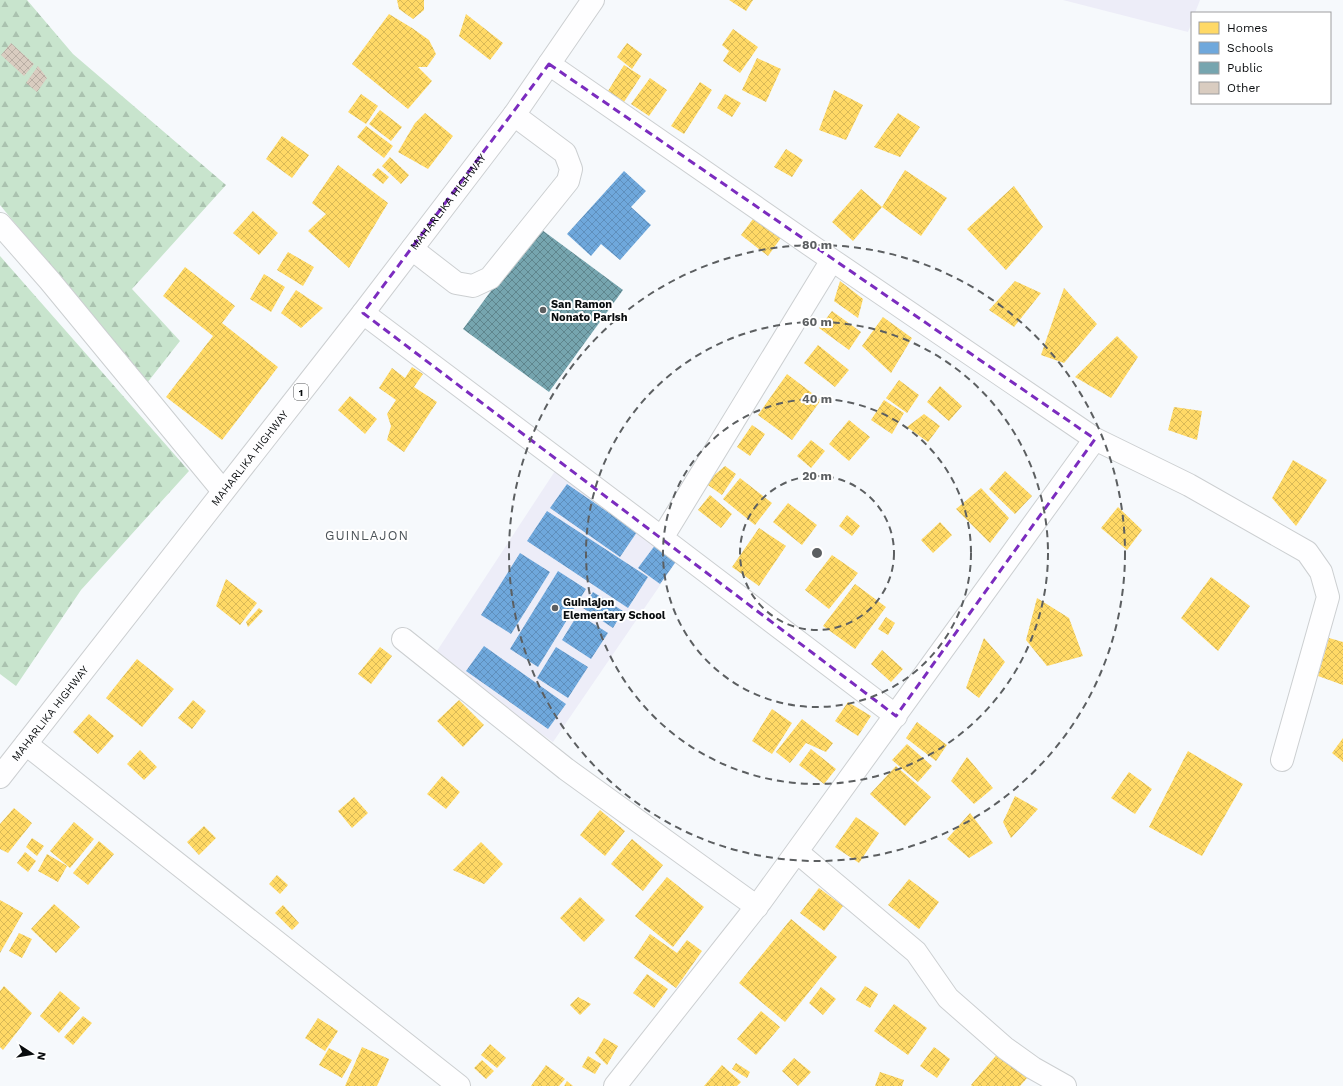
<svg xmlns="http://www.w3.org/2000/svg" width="1343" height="1086" font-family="'Work Sans',sans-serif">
  <defs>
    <pattern id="forest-firs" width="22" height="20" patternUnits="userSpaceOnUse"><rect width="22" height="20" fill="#c8e4cd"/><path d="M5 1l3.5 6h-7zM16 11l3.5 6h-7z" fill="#aac2af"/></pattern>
    <pattern id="homes-cross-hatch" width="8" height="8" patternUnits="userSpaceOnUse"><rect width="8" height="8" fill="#ffd966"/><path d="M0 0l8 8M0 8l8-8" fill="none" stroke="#d9b957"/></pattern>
    <pattern id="schools-cross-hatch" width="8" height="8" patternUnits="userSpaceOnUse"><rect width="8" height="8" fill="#6fa8dc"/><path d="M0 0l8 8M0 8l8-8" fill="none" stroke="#5f8fbc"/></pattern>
    <pattern id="public-cross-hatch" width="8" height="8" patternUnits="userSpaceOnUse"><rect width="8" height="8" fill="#76a5af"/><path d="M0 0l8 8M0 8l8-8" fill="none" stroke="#5f858d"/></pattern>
    <pattern id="building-cross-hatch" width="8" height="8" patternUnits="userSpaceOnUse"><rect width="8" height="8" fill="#d9ccc0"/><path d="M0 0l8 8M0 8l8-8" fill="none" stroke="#b9aea4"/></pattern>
  </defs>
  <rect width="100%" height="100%" fill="#f6f9fc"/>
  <path fill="#ededf8" d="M1063 0H1200L1195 13H1192V22L1188 32Z
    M557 468 678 559 553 742 433 657Z"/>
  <path fill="url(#forest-firs)" d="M0 0H27L73 54 226 185 132 289 180 341 147 383 0 205Z
    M0 256 189 471 81 590 16 686 0 674Z"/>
  <path fill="url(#homes-cross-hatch)" d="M397 0H424V10L413 19 399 9Z
    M729 0H753L746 11Z
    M389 14 412 28 429 40 436 54 427 67H418L432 81 408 109 352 64Z
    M466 14 503 43 490 60 459 36Z
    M733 29 758 47 740 73 723 61 729 51 722 45Z
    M627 43 642 54 632 69 617 57Z
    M757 58 781 69 766 102 742 90Z
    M624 65 641 76 624 102 608 91Z
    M650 78 667 90 649 116 631 104Z
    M700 82 712 90 684 134 671 126Z
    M834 90 863 105 846 140 819 130Z
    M361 94 378 106 366 124 348 112Z
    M725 94 741 103 732 117 717 108Z
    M380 110 402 127 391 141 369 124Z
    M425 113 453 136 428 169 398 152 415 123Z
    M898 113 920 127 900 157 874 147Z
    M366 126 393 146 384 158 357 137Z
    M282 136 309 155 292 178 266 159Z
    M786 149 803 160 792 177 774 167Z
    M390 157 409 175 401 184 382 166Z
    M338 165 388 203 349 268 308 231 326 214 312 203Z
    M378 168 389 177 383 184 372 175Z
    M905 170 947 198 921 236 882 207Z
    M1014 186 1043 227 1006 270 967 229Z
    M861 189 882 207 853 241 832 222Z
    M253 211 278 233 259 255 233 233Z
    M756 215 783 235 768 256 741 235Z
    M288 252 314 267 303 286 277 270Z
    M185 267 235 306 222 323 278 367 222 440 166 397 213 336 163 296Z
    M264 274 285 287 271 312 250 299Z
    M840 281 863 299 858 318 834 301Z
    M1015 281 1041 293 1014 327 989 310Z
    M1064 288 1097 324 1064 363 1041 355Z
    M296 290 323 308 301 328 281 313Z
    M832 311 861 332 849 350 819 328Z
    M883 317 912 338 891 373 862 346Z
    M1117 336 1138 357 1111 398 1075 377Z
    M818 345 849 370 835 387 804 363Z
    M412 367 423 374 414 387 437 402 404 452 387 440 391 426 387 414 396 400 379 388 392 368 405 378Z
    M787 374 821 400 792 440 758 415Z
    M899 380 919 395 907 413 886 398Z
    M940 386 962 406 949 421 927 402Z
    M350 396 377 419 365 434 338 410Z
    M884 400 904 413 892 434 871 420Z
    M1174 407 1202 411 1197 440 1168 430Z
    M924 414 940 426 928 442 907 427Z
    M849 420 870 437 849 461 829 444Z
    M752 425 765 434 750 456 737 447Z
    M811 440 825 451 811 468 797 456Z
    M1293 460 1327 480 1296 526 1272 498Z
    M725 466 736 474 722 495 705 483Z
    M1005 471 1032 496 1015 514 989 489Z
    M740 478 772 503 755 525 723 499Z
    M981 488 1009 518 990 543 956 509Z
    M710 495 732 514 721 528 698 510Z
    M788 503 817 525 802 545 773 522Z
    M1118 507 1142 530 1127 550 1101 528Z
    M847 515 860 526 852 536 839 526Z
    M940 522 952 535 933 553 921 540Z
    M759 528 786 546 759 586 732 567Z
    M832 555 858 573 829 609 805 590Z
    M1211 577 1250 606 1218 651 1181 618Z
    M226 579 257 603 240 625 216 606Z
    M855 584 886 607 855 649 823 626Z
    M1037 598 1069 618 1083 656 1047 666 1026 640Z
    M259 608 263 611 248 627 246 622Z
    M886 617 895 623 888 635 878 629Z
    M984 638 1005 662 979 698 966 688Z
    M1329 638 1343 642V685L1318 676Z
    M380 647 392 656 371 684 358 674Z
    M882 650 903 669 891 682 871 664Z
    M137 659 174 689 142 727 106 698Z
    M193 700 206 711 192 729 178 718Z
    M459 700 484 725 463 747 437 721Z
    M848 702 871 716 858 736 835 721Z
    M772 709 792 723 772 754 752 741Z
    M89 714 114 736 98 754 73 732Z
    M802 719 833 743 826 752 806 743 790 763 776 752Z
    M917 722 947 745 936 761 906 738Z
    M1343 738V762L1332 753Z
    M907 744 932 766 918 782 892 760Z
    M811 749 836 769 824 784 799 765Z
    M140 750 157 767 144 780 127 764Z
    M1188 751 1243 784 1202 856 1149 827Z
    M967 757 993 788 974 804 951 781Z
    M896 766 931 797 905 826 870 794Z
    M1129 772 1152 789 1135 814 1111 798Z
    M442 776 460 792 446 809 427 794Z
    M1015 796 1038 809 1011 838 1003 822Z
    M354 797 368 813 352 828 338 811Z
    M14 808 32 823 8 853 0 849V824Z
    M600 810 625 831 605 856 580 835Z
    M970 813 993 843 969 858 947 839Z
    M856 817 879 833 859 863 835 847Z
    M74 822 94 839 70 868 50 851Z
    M204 826 216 838 199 855 187 842Z
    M32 838 44 846 37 856 26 847Z
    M632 839 663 865 643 891 611 864Z
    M99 841 114 854 88 885 73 873Z
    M481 842 503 864 484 884 453 870Z
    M25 852 36 861 28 872 17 863Z
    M47 854 67 866 58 882 38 871Z
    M277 875 288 885 280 894 269 884Z
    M667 877 704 907 673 947 635 916Z
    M909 879 939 902 919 929 888 905Z
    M819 888 843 906 824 931 800 913Z
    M580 897 605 920 584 942 560 918Z
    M0 900 23 913 0 953Z
    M54 904 80 927 56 953 31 929Z
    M283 905 299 923 292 930 275 913Z
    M791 919 837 957 785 1022 739 983Z
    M19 933 32 939 22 958 9 951Z
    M650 934 677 953 687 940 702 951 676 988 634 958Z
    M647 974 668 989 654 1008 633 993Z
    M4 986 32 1013 3 1050 0 1047V991Z
    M865 986 878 994 870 1008 856 1000Z
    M821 987 836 999 823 1015 809 1003Z
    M60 991 80 1008 59 1033 40 1016Z
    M578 997 591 1004 580 1015 570 1005Z
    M894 1004 927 1028 908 1055 874 1031Z
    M761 1011 780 1027 756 1055 737 1039Z
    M83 1016 92 1023 73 1045 64 1037Z
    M318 1018 338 1031 325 1051 305 1038Z
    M604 1038 618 1046 607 1065 595 1053Z
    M490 1044 506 1058 497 1068 481 1055Z
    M362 1047 389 1059 377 1086H345Z
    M934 1047 950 1059 937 1078 920 1066Z
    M329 1048 352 1060 342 1078 319 1065Z
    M999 1052 1028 1077 1020 1086H972L971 1085Z
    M588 1056 601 1064 595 1074 582 1067Z
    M794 1058 811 1072 798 1086 782 1071Z
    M482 1060 494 1071 486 1079 474 1068Z
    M736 1063 750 1072 747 1078 732 1069Z
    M546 1065 565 1079 559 1086H531Z
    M722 1065 741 1082 737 1086H704Z
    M880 1072 904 1080 902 1086H875Z
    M567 1081 573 1086H564Z"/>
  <path fill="url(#schools-cross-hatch)" d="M624 171 646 191 631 207 651 225 620 260 601 244 591 256 567 234Z
    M567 484 637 532 620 557 550 508Z
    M547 511 648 577 628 608 527 541Z
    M656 544 677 560 660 584 638 568Z
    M520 553 550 572 511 634 481 615Z
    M558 571 586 589 538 667 510 649Z
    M593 592 623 611 613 628 583 608Z
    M578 614 608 633 591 659 562 640Z
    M484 646 566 704 548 729 466 671Z
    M556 647 588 667 568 698 537 678Z"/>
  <path fill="url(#public-cross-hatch)" d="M538 227 623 290 549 392 463 329Z"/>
  <path fill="url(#building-cross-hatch)" d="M11 43 34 64 24 76 1 55Z
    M38 66 47 78 37 92 26 83Z"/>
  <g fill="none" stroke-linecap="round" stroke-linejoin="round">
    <g stroke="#cccfd1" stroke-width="24">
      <path id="minor" d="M549 64 832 260 1095 439 1189 485 1307 552 1321 572 1328 597 1282 760
        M0 224 50 281 223 491
        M412 249 456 283 473 286 490 278 568 181 571 169 565 153 514 115
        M363 313 662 538 896 716
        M662 538 832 260
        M403 639 566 769 757 907
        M26 744 459 1086
        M797 852 916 952 948 998 1005 1048 1033 1068 1065 1086
        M615 1086 761 901 1095 439"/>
    </g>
    <g stroke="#cccfd1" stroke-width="24">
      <g id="highway">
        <path id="s1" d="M0 777 363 313 514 115 593 0"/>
      </g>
    </g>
    <use href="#minor" stroke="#fefeff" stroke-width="22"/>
    <use href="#highway" stroke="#fefeff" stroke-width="22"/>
  </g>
  <path fill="none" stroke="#7b2cbf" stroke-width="3" stroke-dasharray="8 5" stroke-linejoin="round" d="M549 64 1095 439 896 716 363 313Z"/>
  <g fill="none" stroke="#5c5f61" stroke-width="2" stroke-dasharray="7 5">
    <circle cx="817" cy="553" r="77"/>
    <circle cx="817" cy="553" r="154"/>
    <circle cx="817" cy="553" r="231"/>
    <circle cx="817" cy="553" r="308"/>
  </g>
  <g fill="#5c5f61" stroke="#fff" stroke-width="1.5">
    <circle cx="543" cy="310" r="4"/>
    <circle cx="555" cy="608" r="4"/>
  </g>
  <g text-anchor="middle" stroke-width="4" stroke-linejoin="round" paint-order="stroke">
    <rect fill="#fff" stroke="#535556" stroke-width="1" x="294" y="384" width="14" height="16" rx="3"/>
    <g font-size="10" font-weight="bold" fill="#090c0e">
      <text x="301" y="396">1</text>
    </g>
    <g font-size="11" fill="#090c0e" stroke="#fff">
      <text dy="4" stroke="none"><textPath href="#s1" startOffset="729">MAHARLIKA HIGHWAY</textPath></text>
      <text dy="4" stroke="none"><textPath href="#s1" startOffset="405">MAHARLIKA HIGHWAY</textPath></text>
      <text dy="4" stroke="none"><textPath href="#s1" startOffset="81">MAHARLIKA HIGHWAY</textPath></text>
    </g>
    <g font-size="11" font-weight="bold" fill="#090c0e" stroke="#fff" text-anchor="start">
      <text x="551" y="308">San Ramon<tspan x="551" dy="13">Nonato Parish</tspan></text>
      <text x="563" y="606">Guinlajon<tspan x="563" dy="13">Elementary School</tspan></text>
    </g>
    <g font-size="13" letter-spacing="1" fill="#4c5358" stroke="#fff">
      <text x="367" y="540">GUINLAJON</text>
    </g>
  </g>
  <circle cx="817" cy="553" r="6" fill="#5c5f61" stroke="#fff" stroke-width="2"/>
  <g font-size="12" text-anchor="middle" font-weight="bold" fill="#5c5f61" stroke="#fff" stroke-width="4" stroke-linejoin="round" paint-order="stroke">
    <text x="817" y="249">80 m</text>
    <text x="817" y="326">60 m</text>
    <text x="817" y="403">40 m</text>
    <text x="817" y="480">20 m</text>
  </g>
  <rect x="1191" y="12" width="140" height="92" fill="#ffffff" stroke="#9d9e9f"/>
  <rect x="1199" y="22" width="20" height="12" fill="#ffd966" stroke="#9d9e9f"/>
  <text x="1227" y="32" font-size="12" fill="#090c0e">Homes</text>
  <rect x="1199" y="42" width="20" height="12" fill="#6fa8dc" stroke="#9d9e9f"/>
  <text x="1227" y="52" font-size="12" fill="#090c0e">Schools</text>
  <rect x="1199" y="62" width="20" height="12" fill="#76a5af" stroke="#9d9e9f"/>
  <text x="1227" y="72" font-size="12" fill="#090c0e">Public</text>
  <rect x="1199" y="82" width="20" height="12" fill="#d9ccc0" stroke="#9d9e9f"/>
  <text x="1227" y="92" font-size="12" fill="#090c0e">Other</text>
  <g transform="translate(32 1054) rotate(102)" stroke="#ffffff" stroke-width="3" paint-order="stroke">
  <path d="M0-3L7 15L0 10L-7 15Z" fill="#090c0e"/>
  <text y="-6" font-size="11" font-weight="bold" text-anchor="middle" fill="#090c0e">N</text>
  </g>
</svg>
